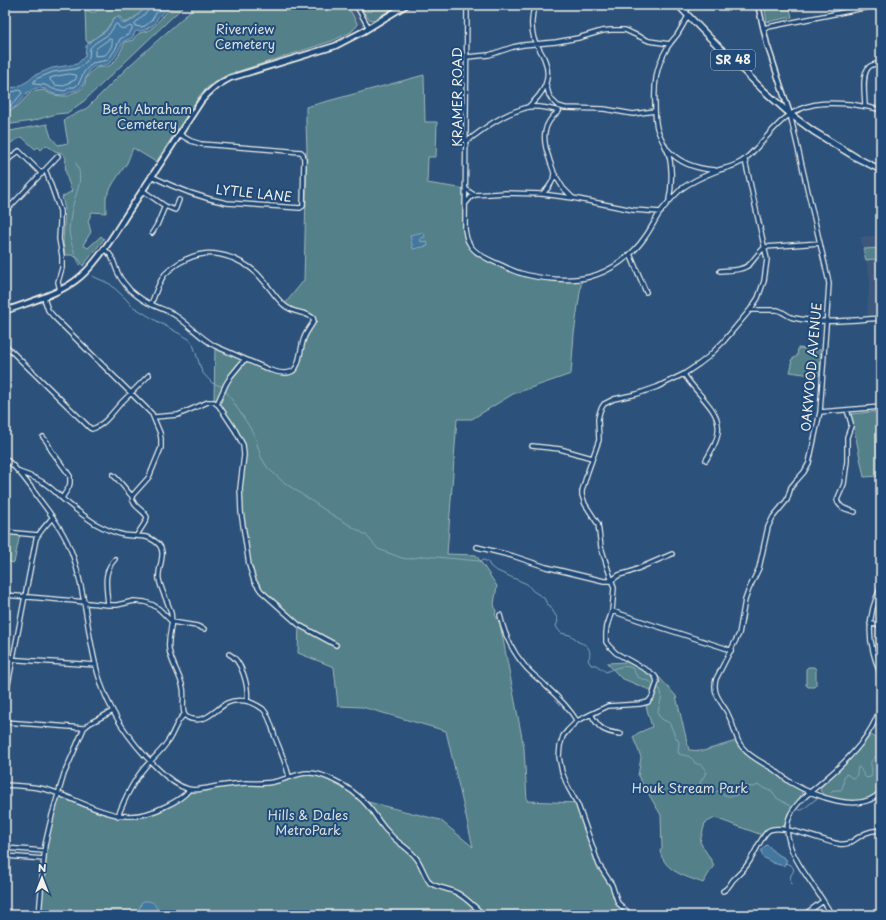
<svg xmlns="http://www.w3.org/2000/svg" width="886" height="920" font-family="'Playpen Sans',sans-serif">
  <rect width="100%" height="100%" fill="#2c517b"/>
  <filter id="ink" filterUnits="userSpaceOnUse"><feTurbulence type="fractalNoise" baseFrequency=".025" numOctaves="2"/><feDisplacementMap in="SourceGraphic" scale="8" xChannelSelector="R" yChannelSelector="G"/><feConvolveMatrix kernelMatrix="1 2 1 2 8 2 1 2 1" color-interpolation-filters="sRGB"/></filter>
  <g filter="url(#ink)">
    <path fill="#3c597c" d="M341 5H398L376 19 358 25 351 12Z
      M881 235V315L868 316 867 313 870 278 860 237Z"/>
    <path fill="#538089" stroke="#a4b8b8" d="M106 5H148C141 11 133 21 124 23L120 17H116L114 18 106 30 88 43 86 40 85 9C87 10 89 11 91 12 96 14 101 7 106 5Z
      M175 5H185L84 101 67 113 56 114 32 121 5 125V113L13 109 18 106 31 92 44 90C52 96 59 96 69 96 73 91 76 93 80 90 85 87 85 81 87 77 88 75 90 73 91 72 98 64 101 69 109 66 117 62 121 50 125 42L133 40C139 29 143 35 152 28 156 25 159 20 163 16 166 12 171 8 175 5Z
      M195 5H341L351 12 358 25 351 32 332 41 230 74C218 79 209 85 200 95L156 162 133 148 127 163 114 182 106 197V213L92 212 88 221 91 232 83 245 88 248 101 236 104 239 83 266 78 258 71 255H65L63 243 65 210 62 197 72 191C67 179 64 171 66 158L62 153 55 151 46 145 41 150 38 147 35 149 22 137 5 146V132L47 124 51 137 58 145 68 143 64 120 87 108 130 65 186 15Z
      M361 5 363 7V9L367 12 368 10 371 12 375 5H398L376 19 371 20C366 17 362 10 361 5Z
      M789 5 792 17 767 22 765 10Z
      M424 75 425 122H437L436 157H428L427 183 466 189 465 229 467 241 479 253 520 273 553 279 582 278 574 334 571 374 513 394 472 419H457L447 554 476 555 497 586 494 604 496 611 495 615 499 621 502 634 524 748 527 801 577 803 596 858 610 880 618 903 631 915H39L44 851 58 793 112 814 137 816 168 805 189 790 221 785 265 783 307 773 335 780 364 801 440 820 473 847 446 731 362 707 338 706 334 667 298 653 299 625 261 591 250 572 240 503 243 466 241 440 214 402 215 346 279 373 294 370 303 343 314 319 304 313 284 305 304 280 307 151 306 122V107Z
      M881 248V276L880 264 878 263V260H874L873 259 866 260 863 249Z
      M798 348 821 350 820 374 818 376 790 372 792 365 791 360 797 356Z
      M881 411V476L864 477 851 414Z
      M5 533 20 534 14 563 5 561Z
      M628 662 647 673 652 676 655 681 652 691 621 678 607 663Z
      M808 667H814L816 669V685L814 687H808L806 685V669Z
      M658 676 676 696 689 750 703 751 736 741C744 757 760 763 774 772 782 778 790 785 800 789L802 792 800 797 788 813 784 826 782 827C772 827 769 827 762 835L715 818 705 823 700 842 714 865 703 883C685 876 665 872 660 851L662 848 661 815 638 776 641 757 633 737 638 733 652 727 646 706C654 700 660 686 658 676Z
      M871 735 881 741V789C878 792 876 796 872 798 862 804 825 801 820 790L821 787 848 761Z"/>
    <path fill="#4377a0" stroke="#8aa8bd" d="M149 5H172L159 16 155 23 152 26 149 27 147 29 141 31H136L132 38 124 41C119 48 117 56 111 62 106 67 99 64 93 67 83 74 86 91 72 91 67 96 57 96 50 92 48 91 47 90 45 89 39 87 33 88 29 92H27L26 95 14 108 5 112V88L17 87 28 81 35 75 52 68 77 64 85 56 86 46 92 40 106 31 115 18 118 17 123 24C133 23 141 11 149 5Z
      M424 232 425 237 420 238 421 242 427 241 428 246 413 249 410 235Z
      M766 845 769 846 775 853 785 858V859L787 860 784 866 773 863 763 857 761 851 764 847Z
      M144 901C155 900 156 906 159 915H138L141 903Z"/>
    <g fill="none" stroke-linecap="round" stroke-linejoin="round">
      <path stroke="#adc0cb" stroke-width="1" d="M151 5 150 9 135 23V26L141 27 145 26 152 20 156 13 166 5
        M116 24C120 25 117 24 119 27 123 30 127 28 130 26L132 27V29L129 34 120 39 115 50 108 60 92 63 84 72 79 83 75 87H70L65 91 53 89 45 85 34 84V81L38 78 53 72 75 69 82 66 89 58 90 48 95 43 109 34Z
        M110 39 112 40C113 46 109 51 105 55L95 56V50L98 47Z
        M70 74 76 75 77 76 75 80 68 83 64 86 55 85 50 80V78L57 76Z
        M5 91 12 92 20 90 22 93 12 105 5 107"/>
      <path stroke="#8aa8bd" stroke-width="1" d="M76 163C86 181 73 196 71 214 70 219 70 224 69 229 69 239 75 256 80 265
        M92 276 110 284 125 298 132 306 155 320 189 339 193 344 202 372 212 383 221 386 223 388
        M225 390 228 394 249 426 255 437 261 457 267 467 282 481 331 514 366 535 378 549 402 558 408 559 425 556 479 561 484 560 488 562 490 566 495 570 527 584 533 591 544 598 547 604 549 605 556 616 558 621 556 626 557 628 561 633 570 635 576 639 578 642C587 644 593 650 588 660L591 665H596L606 672C612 669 626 663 633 669 635 671 635 675 638 677 640 679 648 680 652 683
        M659 688C666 696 657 706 658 715L663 720 668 722 670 724 675 736 679 742 678 751 679 754C686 756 691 755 695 763 697 764 700 764 702 766 709 771 704 777 700 782 703 791 710 794 719 791 726 798 733 797 741 793L743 787 745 786 752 787 759 785 765 789 771 790 777 798 790 806
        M831 793 834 790H841C845 785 842 780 845 775L847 774 852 778C859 777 856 772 858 767H859C862 770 863 775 866 778L871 777C875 763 863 764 881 753
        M799 810H802L816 799 820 798
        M785 863 791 865C795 870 794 870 791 875 790 878 790 881 791 884"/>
      <g stroke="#f4f1e8" stroke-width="6">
        <path id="minor" d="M356 5 369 28
          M467 5 465 229C466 234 466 239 469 243 473 253 491 261 501 265 507 268 513 271 520 273 539 279 570 282 589 277 612 271 632 256 645 237 650 230 654 222 659 214 665 205 673 197 681 189 692 181 706 175 719 170 726 168 735 166 741 162 749 157 755 149 761 143 768 135 776 126 784 119 805 102 824 102 850 104 860 106 871 107 881 110
          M685 13 688 8 689 5
          M763 28 879 5
          M467 57 489 55 513 47 523 45 556 42 578 38 602 31 611 30H625L649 41 670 44
          M546 84 549 95 552 100 558 106 565 108 604 109 633 114 655 111
          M865 106C865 97 861 74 869 67 872 64 877 64 881 63
          M528 107C543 94 553 79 544 58 541 51 537 46 534 39 531 28 531 16 535 5
          M790 114 828 278 829 284 820 412 809 463 804 472 796 481 791 487 787 500 773 517 768 527 759 568 749 589 745 600 739 634 716 679C712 693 720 700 727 712 730 718 733 725 735 732 737 738 738 743 743 748 751 758 762 762 773 769 779 773 784 778 790 782 812 795 862 816 881 791
          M466 142C482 130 497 118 516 111 520 110 524 108 528 107 538 106 549 108 559 111
          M667 149C679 163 697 169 715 170
          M5 166 9 159 19 151 42 174
          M45 170 47 174 60 211V223L59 239 62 256V268L58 282 60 290
          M554 173 563 188 572 197
          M151 176C175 188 201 198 227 203L300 208 303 206 304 159 303 154 301 152 201 144 191 141 179 134
          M466 189 471 193 474 195 506 193 542 194 573 198 633 210 661 212
          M142 190 165 206 157 225 152 233
          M542 194C548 189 554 181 554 173 553 168 550 163 549 158 542 139 542 124 559 111
          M669 200C672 186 673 161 666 148 663 141 659 135 657 128 655 120 655 112 655 104 654 84 656 67 666 50 669 44 673 40 677 35 681 29 684 23 688 16
          M466 203 471 197 476 195
          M165 206 175 210 176 208 179 200
          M5 212 58 156
          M104 249C116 258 112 263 119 275 121 280 126 285 130 290 137 296 144 302 153 305 159 308 166 310 173 314 188 323 199 337 215 346L270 370C301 380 297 364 303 341 305 333 310 328 314 321L313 318C305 311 295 314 285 306 273 296 266 280 253 270 246 264 239 261 232 258 212 251 198 252 179 263 174 266 169 270 165 274 158 283 155 295 151 304
          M630 254 646 292
          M720 271C730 270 742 271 750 264 755 258 759 252 765 247L820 243
          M44 298 48 310 54 317 152 414 160 433 161 439V448L149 477 132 496C132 507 143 509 147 517 146 523 140 529 137 535
          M750 310H777C783 311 788 317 794 318 822 324 853 320 881 318
          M5 345 90 428 92 429C105 425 113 411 122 402 131 393 140 384 149 375
          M684 374C693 390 717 408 718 425 720 437 712 450 706 460
          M217 404 226 384 231 376 245 359
          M847 410 851 423V426L847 437V461L844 484 837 500C840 509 847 509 855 512
          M820 412 881 407
          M154 417 178 415 208 402H214L219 406 235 430 243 445 244 455 240 488 241 512 249 565 254 581 261 591 299 625 336 645
          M43 437 47 442 51 450 70 476V483L69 487 62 498
          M532 446 560 449 592 458
          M5 458C19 470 30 485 40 500 53 517 66 535 73 556 86 594 87 635 98 674 108 710 130 742 157 768 165 776 177 786 188 789 195 791 202 789 208 788 221 785 233 784 246 783 255 783 264 784 273 782 297 777 304 767 329 778 346 785 361 797 372 811 378 819 382 827 389 833 397 843 409 848 417 859 422 866 424 875 430 883 438 888 448 888 457 893 467 898 475 908 484 915
          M19 472C28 475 36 478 44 483 52 488 58 495 65 501 75 509 85 517 96 524 105 529 115 533 124 535 135 537 147 534 156 542 169 551 157 567 159 579 161 591 168 601 171 613 174 625 167 636 169 649 171 663 180 674 183 688 185 695 181 710 185 715 186 717 190 719 192 719 206 723 216 709 227 703 234 700 242 700 250 702 255 704 259 706 263 709 270 716 272 728 275 737 280 750 286 763 289 777
          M113 475C120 481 125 489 132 496
          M5 532 38 535
          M477 547 513 556 546 567 604 581H609L612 580 619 575 630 572 672 554
          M881 587C871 607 867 629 873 651 875 660 879 669 881 678
          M5 595 75 601 85 602 88 603 108 605H117L134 601 145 602 153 605 159 609 172 622 197 626 204 629
          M108 605C107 588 102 573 115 559
          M612 611 653 625 725 648 731 651
          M500 615C504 633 512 651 524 665 530 673 539 679 546 686 557 696 569 708 577 721
          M870 624 881 625
          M229 654C242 660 249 687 247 701
          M5 659 96 665
          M5 700 36 539C40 531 47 524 53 517
          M591 714C599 729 604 732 621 734
          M5 722 84 728
          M5 785C19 786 34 786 48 790 90 803 119 830 164 807 173 803 183 798 189 790
          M118 816C125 798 133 781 145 767 153 758 162 751 168 741 174 733 176 721 184 715
          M5 848 44 851
          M5 856 44 859
          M723 891C728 889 730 884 733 880 739 874 745 869 749 862 755 853 761 837 768 831 779 822 825 842 839 844 851 846 856 837 866 833 871 831 876 830 881 831
          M25 915 39 911
          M39 915 45 845 52 815 64 774 72 756 84 728 90 723 113 711
          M631 915 618 903 612 885 599 865 578 805 568 787 562 772 559 757 560 746 563 736 568 730 577 721 608 706 640 704 648 702 652 697 657 682 656 678 655 676 650 672 616 653 609 646 606 642V633L607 626 612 611 614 588 601 547 598 524 585 504 582 495V491L587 474 599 440 598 419 600 411 602 407 604 404 614 399 637 394 657 387 684 374 699 364 708 357 723 342 750 310 758 298 764 281 767 259 745 160
          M804 915 823 901
          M832 915C826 905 819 894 812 884 804 872 794 859 790 845 787 836 786 826 789 818 795 802 810 793 822 782 845 763 875 734 881 703"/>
      </g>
      <g stroke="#f4f1e8" stroke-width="7">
        <path id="tertiary" d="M758 5 767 44 790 114"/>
      </g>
      <g stroke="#f4f1e8" stroke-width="8">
        <path id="secondary" d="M5 311C29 302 54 296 75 281 97 265 114 234 129 211 153 175 177 138 201 101 210 90 217 85 230 78L335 46 362 32 406 5"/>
      </g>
      <g stroke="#f4f1e8" stroke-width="8">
        <path id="primary" d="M678 5 707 35 762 89 790 114 813 131 857 158 881 170"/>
      </g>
      <use href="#minor" stroke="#1f4a7a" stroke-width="3.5"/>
      <use href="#tertiary" stroke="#1f4a7a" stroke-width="4"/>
      <use href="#secondary" stroke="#1f4a7a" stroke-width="4.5"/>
      <use href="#primary" stroke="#1f4a7a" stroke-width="5"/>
    </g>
  </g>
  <g text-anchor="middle" stroke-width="4" stroke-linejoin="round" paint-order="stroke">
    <rect fill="#1f4a7a" stroke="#b4bfc7" stroke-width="1" x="711" y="50" width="44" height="20" rx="3"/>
    <g font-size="12" font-weight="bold" fill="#f4f1e8">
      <text x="733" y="64">SR 48</text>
    </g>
    <g font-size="13" fill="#dce0da" stroke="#1f4a7a">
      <text x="245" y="34">Riverview<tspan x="245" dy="15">Cemetery</tspan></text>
      <text x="147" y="114">Beth Abraham<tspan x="147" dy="15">Cemetery</tspan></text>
      <text x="690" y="793">Houk Stream Park</text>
      <text x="308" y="820">Hills &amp; Dales<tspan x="308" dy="15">MetroPark</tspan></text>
    </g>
    <g font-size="13" fill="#f4f1e8" stroke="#1f4a7a">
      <text transform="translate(457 97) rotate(-90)" y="5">KRAMER ROAD</text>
      <text transform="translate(254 193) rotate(6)" y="5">LYTLE LANE</text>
      <text transform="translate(811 367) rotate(-85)" y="5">OAKWOOD AVENUE</text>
    </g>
  </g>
  <rect width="886" height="920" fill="none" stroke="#1f4a7a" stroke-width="20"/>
  <rect x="10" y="10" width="866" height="900" fill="none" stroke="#f4f1e8" stroke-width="1.5" filter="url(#ink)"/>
  <g transform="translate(42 878)" stroke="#1f4a7a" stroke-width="3" paint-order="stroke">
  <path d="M0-3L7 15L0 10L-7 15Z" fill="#f4f1e8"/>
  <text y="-6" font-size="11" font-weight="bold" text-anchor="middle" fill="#f4f1e8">N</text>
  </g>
</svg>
